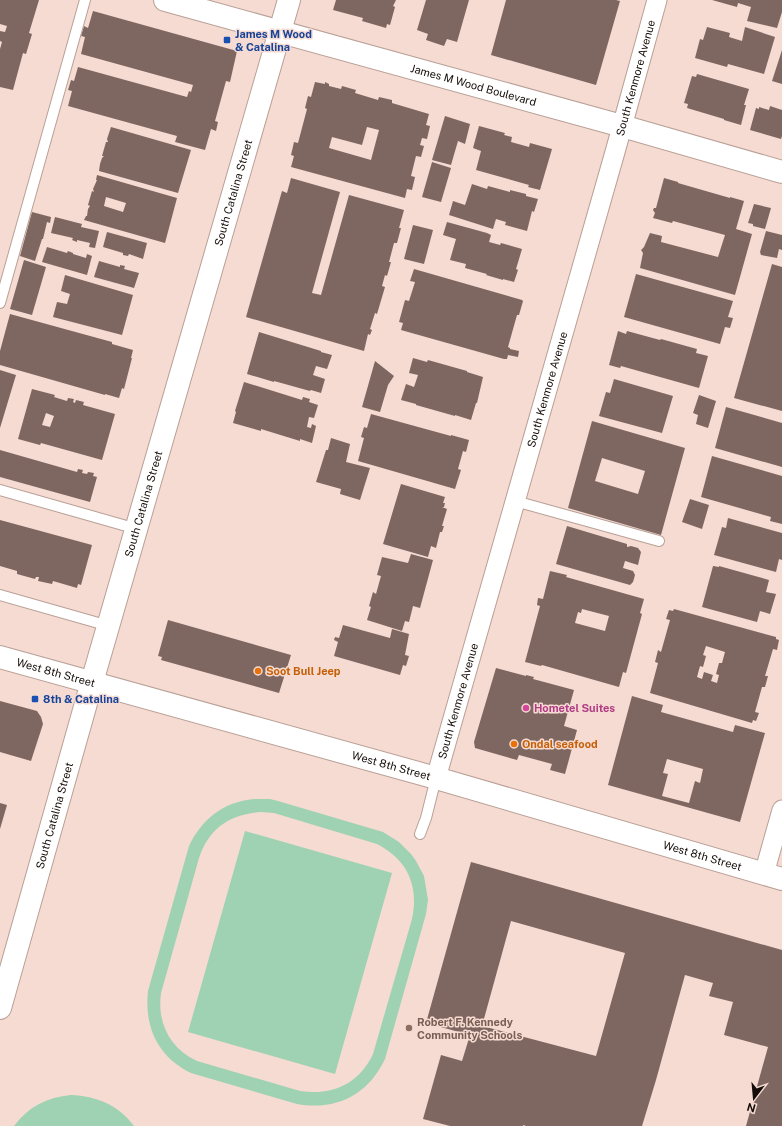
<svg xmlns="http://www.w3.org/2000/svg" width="782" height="1126" font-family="'Public Sans',sans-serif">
  <rect width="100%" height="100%" fill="#f5dbd1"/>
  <path fill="#9ed2b2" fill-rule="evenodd" d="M254 799H270L278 801 383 832 399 842 411 854 416 861 424 876 428 900 426 914 385 1059C368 1095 336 1111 297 1104L191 1073C158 1057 144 1027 148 991L189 846C202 819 223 802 254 799ZM261 812 274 813 377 844C408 860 419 886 412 919L373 1054C359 1084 332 1096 300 1091L197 1061C169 1048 157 1022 161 993L199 858C209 828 230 814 261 812Z
    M245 831 392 873 335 1074 188 1032Z
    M71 1095C96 1096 119 1105 134 1126H14C28 1107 47 1097 71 1095Z"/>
  <path fill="#7f6761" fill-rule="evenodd" d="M0 0H39L29 33 32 34 26 54 23 53 13 90 0 87V49L2 42 0 41V31L5 32 7 26 0 24Z
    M336 0H396L393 6 395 7 390 25 387 24 386 28 362 21 363 18 333 10Z
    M426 0H469L457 42 447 39 444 46 426 40 428 34 417 30Z
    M506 0H616L620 1 596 85 491 55Z
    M712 0H782V12L777 28 747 21 751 7 738 3 737 7Z
    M93 11 237 51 230 82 226 81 215 121 218 122 216 131 211 129 205 150 175 142 177 136 68 106 72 91 68 90 71 80 74 81 78 67 187 97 189 91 191 92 193 85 81 54 85 37 81 36 84 26 88 28Z
    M707 27 730 33 729 37 742 41 745 27 775 37 764 74 728 64 727 67 695 58 700 39 703 40Z
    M782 50V84L772 81Z
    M697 74 749 89 744 105H746L741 125 724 120V119L687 108 688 104 684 103 692 76 696 77Z
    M315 82 325 84V82L329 84V86L341 89 342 86 356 90 355 93 378 100 379 97 392 100V103L429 114 426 125 430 126 427 139 422 138 420 145 424 146 421 157 416 156 411 176 415 177 412 190 407 189 405 198 291 167 294 156 291 155 294 142 298 143 307 109 305 108 308 96 311 97ZM367 127 379 130 371 160 329 148 332 137 362 145Z
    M770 106 782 110V136L781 139 750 130 756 108 759 109V107L769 110Z
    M445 116 470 124 465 144 458 141 451 165 432 160Z
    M479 126 505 133 504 135 512 137 511 142 529 147 530 143 552 149 540 190 528 187 529 185 476 170 481 151 473 148Z
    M111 127 191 150 178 193 99 171 100 164 102 158 104 156H102L106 142H108L107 139Z
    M432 162 451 168 441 202 422 197Z
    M97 175 177 198 165 243 84 220 86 216H87L88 209 90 206 88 205 92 191 94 192 93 189 97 180H96ZM106 197 126 203 123 212 104 206Z
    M291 178 340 192 312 293 321 295 349 195 404 210 399 228H401L397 243H394L389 262H391L387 276 385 275 382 286 385 287 377 314 375 313 370 329 372 330 370 335 368 334 364 351 246 317 282 191 287 193Z
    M664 178 678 182V183L730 198V197L744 201 736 229 752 234 735 295 640 268 643 253 641 250 644 247 650 233 662 236 661 242 718 257 725 235 673 221 672 223 653 218 655 213 653 210 654 208H656Z
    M472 184 487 189 488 186 510 192V190L526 194V196L538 199 534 212 532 211 527 231 505 225 506 222 496 219 493 229 449 215 453 201 465 205Z
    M754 204 771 208 765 229 753 226V224L748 223Z
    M32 212 51 217 50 223 47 222 43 239H42L35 261 20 256Z
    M55 217 82 224 81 227 99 231 95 248 89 247 90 243 77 240V242L72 240 73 238 51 233Z
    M447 222 487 233 491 235 489 242 500 245 501 243 522 249 516 269 518 270 514 282 503 279V280L486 275 487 274 465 268 466 264 450 260 456 239 443 235Z
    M413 225 433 230 424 264 404 259Z
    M766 231 782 235V250L779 249 777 258 761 255 760 252Z
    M107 232 147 243 143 259 129 254 128 256 123 255V253L103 247Z
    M47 247 67 253 68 251 73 253V254L86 258 87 254 92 256 87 275 42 262Z
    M24 260 46 267 32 315 10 309Z
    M99 261 120 267V265L125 266 124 269 139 273 134 288 94 277Z
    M772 264 782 267V411L734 398Z
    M414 269 522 300 523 301 519 315H517L508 347 510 348V349L519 351 518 357 508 355 507 359H504L401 330 403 323 399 322 405 300 409 301 415 282 410 281Z
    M636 274 733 301 728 317 733 318 730 328 725 327 720 344 624 317Z
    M65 275 133 295 122 335 53 317 57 302 67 304 70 294 61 291Z
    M10 314 112 342V344L133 350 131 358H132L124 389 122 388 119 398 105 394V395L0 365V351Z
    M618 331 626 334 627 331 660 340 661 339 697 349 696 353 708 356 699 388 621 366 620 368 609 365Z
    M259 332 321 351V352L332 355 327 369 316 366 313 375 325 379 321 393 311 390 310 391 274 381V382L247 374Z
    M413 358 427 362 428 360 467 371V372L483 377 477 403H476L471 420 455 415V416L416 405V404L401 400 406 384 414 387 418 375 409 373Z
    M375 361 394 376 388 385 380 412 362 407Z
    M0 370 16 375 0 428Z
    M614 379 673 396 662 433 599 416 606 392 610 393Z
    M244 382 302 400 303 397 310 399 309 402 318 405 314 418 309 417 307 427 311 428 312 424 316 426 312 443 300 439V441L261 429V431L233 423 236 412 235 411Z
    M32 389 55 395 54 397 67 401 68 398 74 399 73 402 75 403 76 400 84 402 83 405 115 414 102 460 41 443 40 445 18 439ZM46 413 54 416 50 427 42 425Z
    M699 395 716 401 708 428 696 424 698 415 693 413Z
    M726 407 782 423V467L715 448Z
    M371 414 451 436V435L469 440 466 452 463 451 458 469 461 470 455 489 358 461 364 438 361 437 364 427 367 428Z
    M592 421 685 448 661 535 568 508ZM602 458 645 471 638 494 595 481Z
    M331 438 350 444 346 462 370 468 360 500 340 494 341 489 316 482 326 450H328Z
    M0 450 77 472 78 469 83 470 82 473 87 474 88 472 94 473 93 476 97 477 90 502 0 477Z
    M712 456 782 476V524L770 521 771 517 701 497Z
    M401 484 445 497 443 503H445L444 507H442L447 509 442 526H444L442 532H440L436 548 431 546 428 557 383 544Z
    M690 499 709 505 702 529 682 522Z
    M728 518 782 533V560L779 559 776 572 714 555 722 527 726 528Z
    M0 520 92 545 81 585 78 584 77 588 53 581 52 584 38 581 39 577H36L35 579 17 574V571L0 566Z
    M567 526 627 544V547L631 546 638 548 641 552 638 565 625 561 623 568 633 571 635 575 633 582 630 585 556 564Z
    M411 554 433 560 420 608 413 606 409 622 405 621 402 631 367 620 371 607 369 606 373 592 376 594 381 576 377 575 382 557 408 563Z
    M713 566 719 567V566L769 580 766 592 776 594 770 614 760 611 757 622 702 607Z
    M550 571 567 575 566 577 644 599 640 613 642 614 626 673 623 672 619 687 542 665 541 666 525 662 540 606 537 605 538 598 543 599ZM582 609 609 616 605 631 575 623 578 612 581 613Z
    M674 609 776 637V639L779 640 777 650 773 649 765 676H768L765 687H762L755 712 759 713 756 721 753 720 752 723 650 693 658 663 655 662 658 650 661 652 670 620 666 619 669 610 673 611ZM706 646 725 652 722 663H719L716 674 719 675 717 683 711 681 713 675 704 672 702 679 697 677 700 666 703 667 706 656 703 655Z
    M168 620 291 655 279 693 161 660 162 657 158 656Z
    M343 625 390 638 392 629 409 634 405 655 409 656 406 666 403 665 400 675 334 656 338 642 334 640 335 637 339 638Z
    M496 668 526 676V675L534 677 533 679 574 690 564 726 577 730 565 774 550 770 552 764 519 755 517 760 475 748 474 742Z
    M632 696 663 705 661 712 733 732 735 725 765 733 740 822 608 785ZM667 759 703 769 700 783 695 781 689 803 662 796 668 774 663 773Z
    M0 701 37 711 41 717 43 724 31 761 0 752Z
    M0 803 7 805 0 829Z
    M471 862 782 950V1126H746L768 1047 724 1035 733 1002 709 996 713 983 685 975 656 1080 642 1126H526L523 1125V1126H450L423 1119 441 1055 462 1061 470 1035 426 1023ZM511 921 625 953 596 1056 482 1026Z"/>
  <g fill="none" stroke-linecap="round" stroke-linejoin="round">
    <g stroke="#b9a097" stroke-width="12">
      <path id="service" d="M0 303 85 0
        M0 490 137 529
        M515 501 659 541
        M0 595 109 626
        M420 834 426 818 436 778"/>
    </g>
    <g stroke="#b9a097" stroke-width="21">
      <g id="minor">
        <path id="s1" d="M436 778 615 152 657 0"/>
        <path d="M764 874 782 810"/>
      </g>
    </g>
    <g stroke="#b9a097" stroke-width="24">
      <g id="tertiary">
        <path id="s2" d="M165 0 622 126 782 172"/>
        <path id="s3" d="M0 1008 92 682 289 0"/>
      </g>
    </g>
    <g stroke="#b9a097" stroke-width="24">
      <g id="secondary">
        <path id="s4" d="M0 657 436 778 782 879"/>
      </g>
    </g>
    <use href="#service" stroke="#fff" stroke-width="10"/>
    <use href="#minor" stroke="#fff" stroke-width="19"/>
    <use href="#tertiary" stroke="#fff" stroke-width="22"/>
    <use href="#secondary" stroke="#fff" stroke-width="22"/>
  </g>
  <g fill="#1a4fb4" stroke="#f5dbd1" stroke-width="1.5">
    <rect x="223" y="36" width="8" height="8" rx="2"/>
    <rect x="31" y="695" width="8" height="8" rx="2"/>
  </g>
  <g fill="#e8710a" stroke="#f5dbd1" stroke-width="1.5">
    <circle cx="258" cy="671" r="4"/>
    <circle cx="514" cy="744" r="4"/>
  </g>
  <circle fill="#d1479c" stroke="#f5dbd1" stroke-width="1.5" cx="526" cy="708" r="4"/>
  <circle fill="#8d6e63" stroke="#f5dbd1" stroke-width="1.5" cx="409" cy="1028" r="4"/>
  <g text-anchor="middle" stroke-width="3" stroke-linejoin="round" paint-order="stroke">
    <g font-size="11" font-weight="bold" fill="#164399" stroke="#f5dbd1" text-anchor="start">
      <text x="235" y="38">James M Wood<tspan x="235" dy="13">&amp; Catalina</tspan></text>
      <text x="43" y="703">8th &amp; Catalina</text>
    </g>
    <g font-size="11" fill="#150d09" stroke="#f5dbd1">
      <text dy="4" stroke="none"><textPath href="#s1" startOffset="728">South Kenmore Avenue</textPath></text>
      <text dy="4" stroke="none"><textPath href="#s2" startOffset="320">James M Wood Boulevard</textPath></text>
      <text dy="4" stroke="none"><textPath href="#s3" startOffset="848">South Catalina Street</textPath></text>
      <text dy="4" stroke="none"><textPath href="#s1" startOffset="404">South Kenmore Avenue</textPath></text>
      <text dy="4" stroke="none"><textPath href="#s3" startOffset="524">South Catalina Street</textPath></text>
      <text dy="4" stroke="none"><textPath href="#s4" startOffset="58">West 8th Street</textPath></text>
      <text dy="4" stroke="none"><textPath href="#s1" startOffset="80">South Kenmore Avenue</textPath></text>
      <text dy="4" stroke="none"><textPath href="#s4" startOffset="406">West 8th Street</textPath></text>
      <text dy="4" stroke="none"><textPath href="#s3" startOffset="200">South Catalina Street</textPath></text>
      <text dy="4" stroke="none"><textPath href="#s4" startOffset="730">West 8th Street</textPath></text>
    </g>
    <g font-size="11" font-weight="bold" fill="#c56008" stroke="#f5dbd1" text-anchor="start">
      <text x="266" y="675">Soot Bull Jeep</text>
      <text x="522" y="748">Ondal seafood</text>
    </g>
    <g font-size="11" font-weight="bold" fill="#b23c85" stroke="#f5dbd1" text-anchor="start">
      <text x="534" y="712">Hometel Suites</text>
    </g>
    <g font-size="11" font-weight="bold" fill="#785e54" stroke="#f5dbd1" text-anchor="start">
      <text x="417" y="1026">Robert F. Kennedy<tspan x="417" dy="13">Community Schools</tspan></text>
    </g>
  </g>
  <g transform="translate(754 1098) rotate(196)" stroke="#f5dbd1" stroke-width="3" paint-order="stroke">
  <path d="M0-3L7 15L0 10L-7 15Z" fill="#150d09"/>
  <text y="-6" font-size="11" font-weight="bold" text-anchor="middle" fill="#150d09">N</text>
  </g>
</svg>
